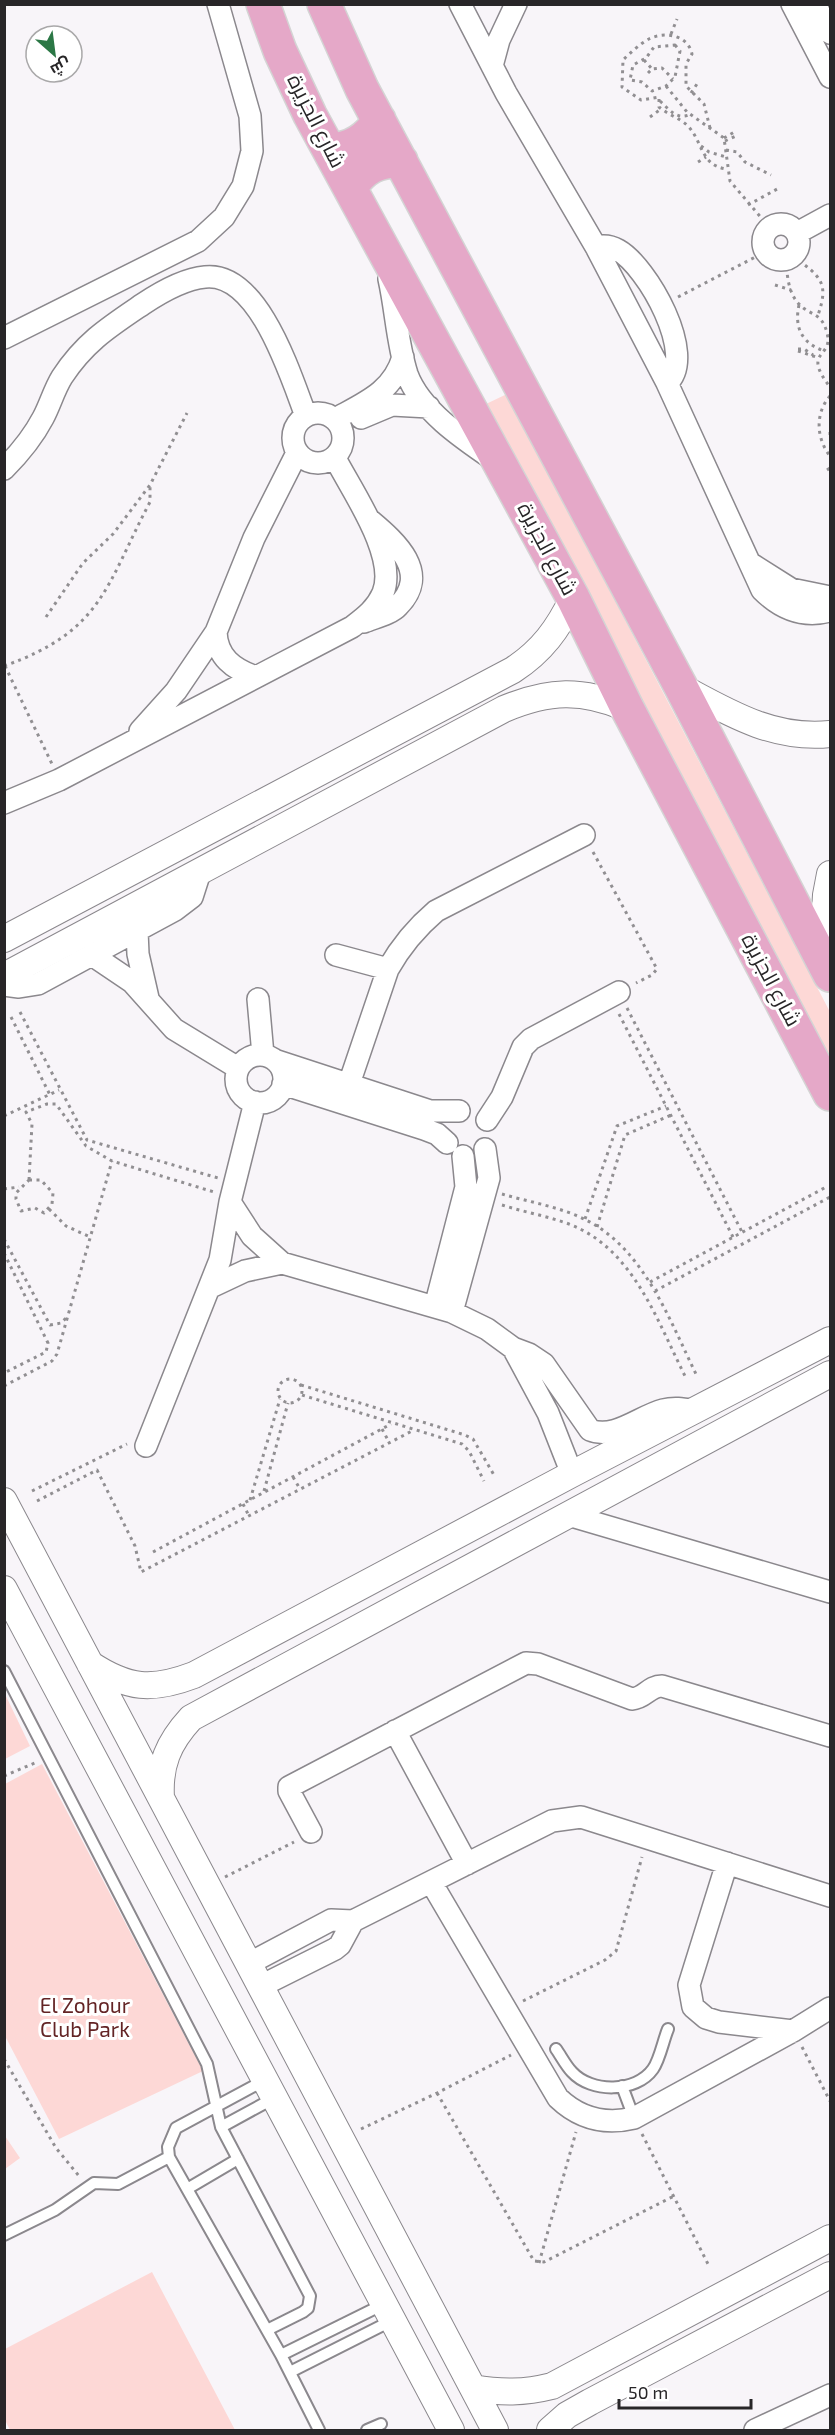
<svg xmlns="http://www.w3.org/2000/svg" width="835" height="2435" font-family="'Exo 2',Cairo,sans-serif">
  <rect width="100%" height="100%" fill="#f8f5f9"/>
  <path fill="#fdd8d6" d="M507 394 830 1012V1073L486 404Z
    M5 1694 30 1746 5 1759H4Z
    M42 1764 203 2071 59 2139 5 2036V1784Z
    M5 2136 20 2158 5 2169H4Z
    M152 2272 235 2430H10L5 2420V2349Z"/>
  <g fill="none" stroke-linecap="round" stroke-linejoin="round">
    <g stroke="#8b888d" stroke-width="14">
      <path id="service" d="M4 1671 207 2064 221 2127 310 2296 308 2308 303 2312 267 2330
        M556 2049C561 2056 566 2066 572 2072 591 2093 636 2093 653 2069 660 2059 663 2041 668 2029
        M267 2079 176 2128 168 2147 169 2157 281 2355 319 2430
        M622 2086 634 2118
        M221 2127 276 2097
        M187 2189 238 2159
        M4 2235 55 2210 94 2183 118 2184 169 2157
        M281 2355 384 2304
        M290 2372 393 2320
        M367 2430 381 2424"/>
    </g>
    <g stroke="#8b888d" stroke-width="24">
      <path id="minor" d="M460 4 506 93 596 247 667 383 762 590C781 609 803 618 830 611
        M792 4 830 77
        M815 4 830 33
        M492 66 499 40 516 4
        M763 242a18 18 0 1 1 36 0a18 18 0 1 1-36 0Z
        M797 233 830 215
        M596 247C604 245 611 246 618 250 647 266 698 356 667 383
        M389 279C396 310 397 343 407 374 420 410 463 439 494 460
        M4 338 198 241 224 217 243 186 252 151 250 116 218 4
        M293 438a25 25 0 1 1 50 0a25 25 0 1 1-50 0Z
        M361 418 392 405 429 407
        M335 419C364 403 393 392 403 357
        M4 469C19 454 33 437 43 418 50 405 54 390 62 377 85 342 109 327 143 304 161 292 183 279 205 277 259 271 291 377 306 416
        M750 563 791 589 830 597
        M364 622C373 618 391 614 398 606 431 573 396 542 371 521
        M216 632C217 657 233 669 256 677
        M140 731 176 691 216 632 254 538 297 453
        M4 803 59 780 352 627C365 617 376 609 383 593 398 556 352 491 335 458
        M137 931 138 954 148 998
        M92 955 132 982 174 1029 238 1068
        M336 955 388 969
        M4 985 19 987 38 984 175 910 192 897 200 872
        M258 999 263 1055
        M236 1079a24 24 0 1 1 48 0a24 24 0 1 1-48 0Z
        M277 1061 430 1111H459
        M283 1084 424 1129 437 1134 447 1143
        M349 1084 388 969C401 946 416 928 436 911L584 835
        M487 1120 502 1097 523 1047 531 1039 619 992
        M230 1202 252 1236 282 1263 452 1312 487 1329 513 1348 529 1354 544 1364 590 1430C614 1440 640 1416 663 1410 675 1407 684 1409 696 1411
        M211 1287 245 1271 282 1263
        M435 1307 466 1187 463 1156
        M452 1312 489 1178 485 1149
        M513 1348 548 1413 572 1474
        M146 1446 220 1260 230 1202 255 1102
        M568 1515 830 1592
        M395 1731 467 1864
        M311 1832 289 1791V1787L526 1663 538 1664 632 1699C645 1698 649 1686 662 1686L830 1736
        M727 1863 689 1985 693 2007 706 2018 719 2022 793 2031
        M431 1882 558 2098C580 2119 605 2125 634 2118L793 2031 830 2008
        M248 1964 331 1920 353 1921 552 1821 581 1817 830 1896
        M259 1987 335 1949 340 1945 353 1921
        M755 2430 830 2395"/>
    </g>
    <g stroke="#8b888d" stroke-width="28">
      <path id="tertiary" d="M681 687C729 713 774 740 830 734
        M4 939 513 670C542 651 558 629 573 598
        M822 959 826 895 830 874
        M4 976 504 709C549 690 582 689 627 708
        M4 1501 495 2430
        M4 1589 451 2430
        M90 1664C128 1689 152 1691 194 1675L572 1474 830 1340
        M161 1798C159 1765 168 1743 191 1718L830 1374
        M473 2388C501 2393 524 2393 552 2386L830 2238
        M550 2430 567 2415 590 2402 830 2275"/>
    </g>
    <g stroke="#d4d4d4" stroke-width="36">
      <path id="primary" d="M263 4 280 51 310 115 573 598 627 708 830 1094
        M324 4 362 89 681 687 830 975
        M330 150C352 149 368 139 379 120
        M350 188C363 168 378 160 401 161"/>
    </g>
    <path stroke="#918f92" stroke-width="3" stroke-dasharray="3 4.5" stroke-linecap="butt" d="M671 34 677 19
      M675 45 680 51 675 77 666 86 652 91 642 82 630 80 633 65 646 58 654 47Z
      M644 60 652 69
      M648 73 652 69 662 68 673 79
      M666 86 687 112 724 138 730 181 769 227
      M691 93 699 81
      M660 101C670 110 677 121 691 114
      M650 117 661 109
      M710 128 704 104 686 86V64L692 54C688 35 665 31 649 39 641 43 630 53 623 60L622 87 641 100 659 97V107C667 114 679 118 687 125 703 141 700 165 726 169
      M724 138 736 131
      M725 141 738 135
      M701 146 709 152 726 157
      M726 150 737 152 745 162 771 175
      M698 162 706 157
      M748 205 779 188
      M793 256C819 276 830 281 818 315
      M786 260C787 274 788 293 799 304 810 316 822 312 827 333 834 359 801 349 830 387
      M775 285 791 290
      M678 297 765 252
      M799 305C794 328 802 343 824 351
      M798 349H804L813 355
      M798 351 819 358
      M830 396C815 413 816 438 830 456
      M830 432V439
      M827 470 830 468
      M46 617 83 563 113 534 150 485 187 413
      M4 666C103 631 106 585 150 502V487
      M5 666 52 764
      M593 852 657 969 652 975 636 983
      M627 1008 742 1232
      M20 1012 87 1140 218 1178
      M619 1014 733 1237
      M11 1017 50 1095
      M4 1116 59 1090
      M29 1180 32 1124 26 1112 47 1104H56L86 1146 112 1161 214 1192
      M29 1180H41L53 1193 52 1204 44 1213 35 1208 21 1211 16 1199V1193Z
      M4 1189 19 1187
      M502 1194C529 1202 561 1207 586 1220 644 1249 669 1319 696 1374
      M502 1205C524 1212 547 1216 569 1224 634 1249 657 1321 686 1378
      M49 1209 66 1226 90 1237
      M585 1219 617 1126 666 1106
      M597 1227 625 1135 671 1115
      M4 1239 50 1325 61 1323 67 1317
      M4 1253 48 1343 46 1352 4 1373
      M650 1282 828 1186
      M655 1291 830 1197
      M278 1391a12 12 0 1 1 24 0a12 12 0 1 1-24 0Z
      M301 1385 465 1435 473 1439 494 1475
      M4 1386 52 1361 57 1354 112 1161
      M302 1395 462 1444 469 1451 484 1481
      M382 1429 389 1442
      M293 1477 300 1489
      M32 1491 127 1444
      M264 1491 288 1403
      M250 1500 280 1399
      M37 1501 97 1470 135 1546 141 1572 412 1431
      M243 1504 249 1516
      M153 1552 391 1424
      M4 1776 37 1762
      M225 1877 294 1842
      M523 2001 605 1960 616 1951 642 1857
      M802 2047 830 2101
      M4 2059 56 2148 79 2176
      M437 2093 534 2261 544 2262 674 2196
      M361 2129 437 2093 511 2055
      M642 2134 708 2264
      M539 2263 576 2132"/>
    <use href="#service" stroke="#fff" stroke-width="10"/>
    <use href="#minor" stroke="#fff" stroke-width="21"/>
    <use href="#tertiary" stroke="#fff" stroke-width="26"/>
    <use href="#primary" stroke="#e5a8c8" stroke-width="33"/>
  </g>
  <g text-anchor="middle" stroke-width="6" stroke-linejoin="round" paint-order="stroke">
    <g font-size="21" fill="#282628" stroke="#fff">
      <text transform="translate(316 121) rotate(63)" y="7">شارع الجزيرة</text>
      <text transform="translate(547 549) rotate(62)" y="7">شارع الجزيرة</text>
      <text transform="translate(771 980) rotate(62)" y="7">شارع الجزيرة</text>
    </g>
    <g font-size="21" fill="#632425" stroke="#fff">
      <text x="85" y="2013">El Zohour<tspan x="85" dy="24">Club Park</tspan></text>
    </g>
  </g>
  <rect width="835" height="2435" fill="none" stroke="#282628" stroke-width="12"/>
  <g transform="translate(54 54) rotate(152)"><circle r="28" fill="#ffffff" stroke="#a9a8a9" stroke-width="1.5"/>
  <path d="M0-4.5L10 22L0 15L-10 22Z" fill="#2b7745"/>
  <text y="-9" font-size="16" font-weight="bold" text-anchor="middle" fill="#282628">ش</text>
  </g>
  <path d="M619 2399v9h132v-9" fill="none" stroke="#282628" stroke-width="3"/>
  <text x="628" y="2399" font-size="18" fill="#282628" stroke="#ffffff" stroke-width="4.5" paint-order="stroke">50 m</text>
</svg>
